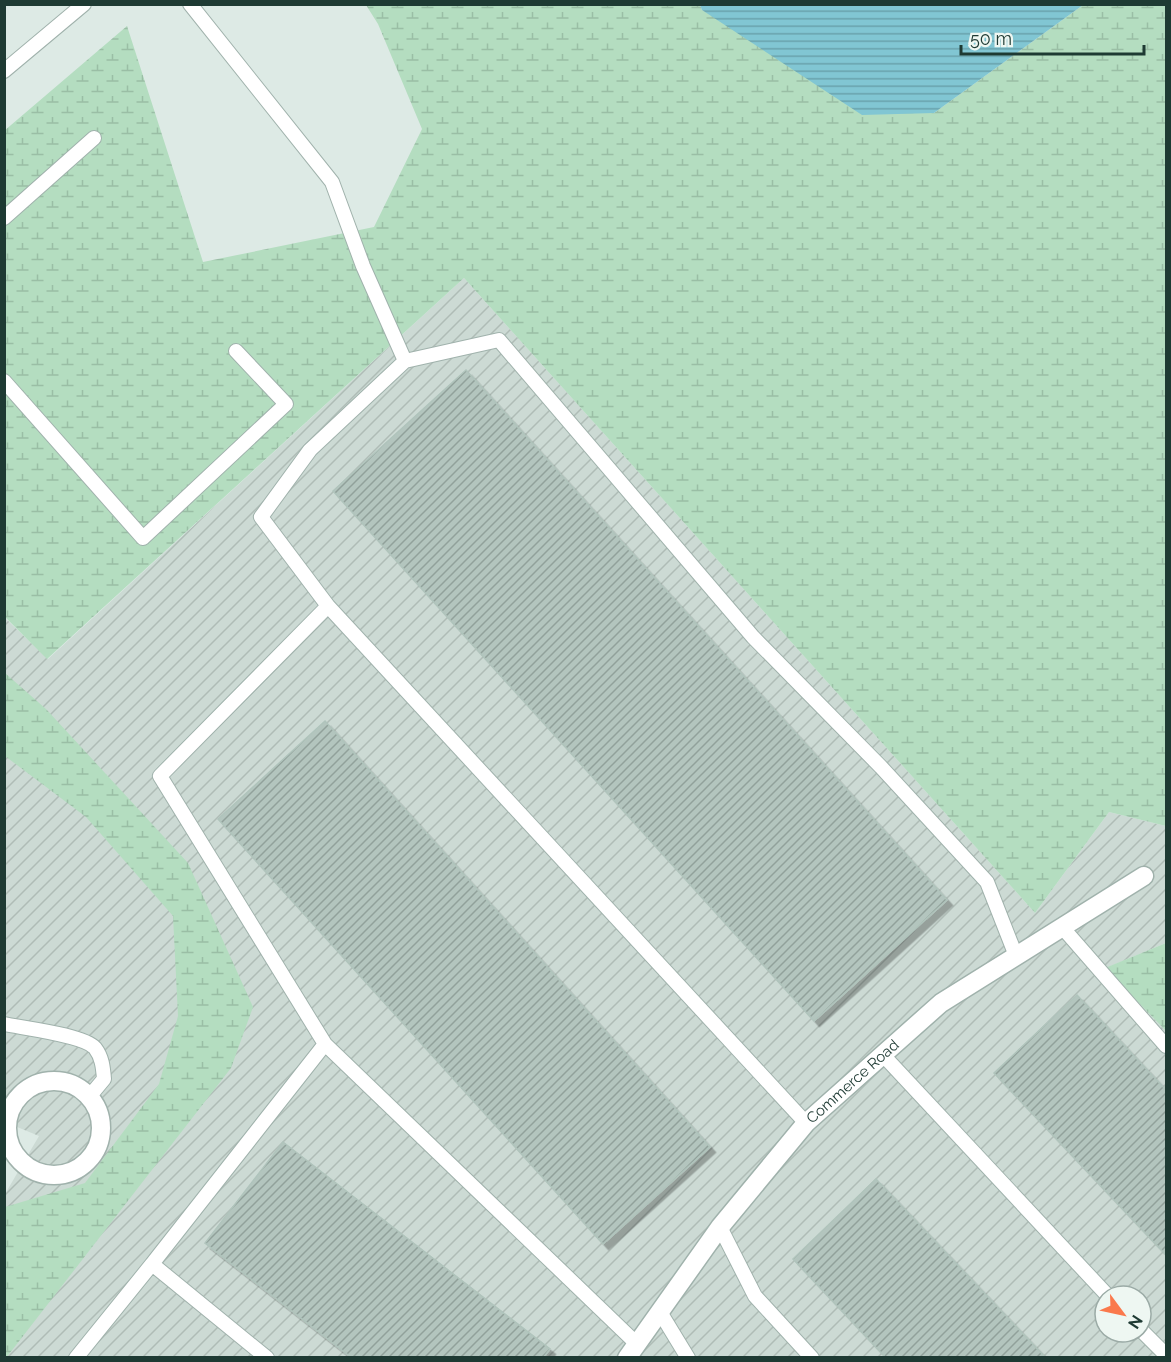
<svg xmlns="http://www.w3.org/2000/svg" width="1171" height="1362" font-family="Raleway,sans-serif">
  <defs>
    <pattern id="industrial-furrows" width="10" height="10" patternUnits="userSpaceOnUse" patternTransform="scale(1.5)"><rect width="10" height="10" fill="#ccdad4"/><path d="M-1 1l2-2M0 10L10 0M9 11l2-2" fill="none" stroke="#afbcb6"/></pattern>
    <pattern id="wetland-marsh" width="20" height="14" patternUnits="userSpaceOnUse" patternTransform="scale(1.5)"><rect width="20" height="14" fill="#b4ddc0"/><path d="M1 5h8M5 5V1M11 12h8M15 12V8" fill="none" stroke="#9abea5"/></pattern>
    <pattern id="water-rules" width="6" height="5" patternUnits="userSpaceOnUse" patternTransform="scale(1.5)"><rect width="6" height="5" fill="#81c6d3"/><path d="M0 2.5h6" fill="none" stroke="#69a2ac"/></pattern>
    <pattern id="building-hatch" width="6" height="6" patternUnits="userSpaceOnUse" patternTransform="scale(1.5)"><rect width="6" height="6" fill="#b3c5be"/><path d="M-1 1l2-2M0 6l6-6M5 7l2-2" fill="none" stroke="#91a19b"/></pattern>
    <filter id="shadow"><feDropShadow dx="5.5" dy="5.5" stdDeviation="0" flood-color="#0004"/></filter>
  </defs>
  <rect width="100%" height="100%" fill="#ddeae5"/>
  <path fill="url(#industrial-furrows)" fill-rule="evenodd" d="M464 278 1035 913 1109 812 1166 826V943L1106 968 1166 1031V1357H5V1194L39 1136 5 1122 4 617 48 659ZM1105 1296H1141V1332H1105Z"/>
  <path fill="url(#wetland-marsh)" d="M366 5H700L702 10 934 113 1083 5H1166V826L1109 812 1035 913 464 278 47 659 5 617 4 131 127 26 203 262 374 227 422 129 378 24Z
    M5 673 46 709 188 863 253 1007 231 1068 6 1358 4 1357 5 1207 85 1183 159 1084 178 1016 173 916 86 817 5 756Z
    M1166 943V1031L1105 968Z"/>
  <path fill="url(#water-rules)" d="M700 5V4L1083 5 934 113 862 115 702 10Z"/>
  <path fill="url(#building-hatch)" stroke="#b0c4bc" stroke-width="1.5" filter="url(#shadow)" d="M466 370 947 900 814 1021 333 491Z
    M325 721 710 1147 603 1244 218 819Z
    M1077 995 1166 1090V1255L994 1073Z
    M283 1142 550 1349 543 1358H352L205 1243Z
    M876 1179 1046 1358H886L793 1259Z"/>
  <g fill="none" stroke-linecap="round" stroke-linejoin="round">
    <g stroke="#a0b2ac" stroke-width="16">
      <path id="service" d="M190 4 332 182 363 266 405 361
        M4 71 84 4
        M4 218 94 138
        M4 381 143 538 286 404 236 351
        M328 606 261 517 310 450 405 361 499 340 753 637 881 767 987 882 1016 956
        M1062 927 1166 1046
        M4 1024C23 1028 84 1035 95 1048 102 1057 103 1067 104 1079L89 1097
        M325 1044 160 776 328 606 806 1123
        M883 1055 1108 1296
        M720 1227 755 1296 812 1358
        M660 1312 688 1358
        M1141 1330 1166 1355
        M76 1358 152 1264
        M267 1358 152 1264 325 1044 637 1344"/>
    </g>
    <g stroke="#a0b2ac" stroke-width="21">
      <g id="minor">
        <circle cx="54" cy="1128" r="47"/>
        <path id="s1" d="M627 1358 720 1227 806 1123 941 1003 1144 876"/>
      </g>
    </g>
    <use href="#service" stroke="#fff" stroke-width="14"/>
    <use href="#minor" stroke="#fff" stroke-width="18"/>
  </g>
  <g text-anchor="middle" stroke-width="4.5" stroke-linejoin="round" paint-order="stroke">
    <g font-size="15" fill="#1e3a33" stroke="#eef7f2">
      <text dy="5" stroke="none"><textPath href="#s1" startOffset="358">Commerce Road</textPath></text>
    </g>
  </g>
  <rect width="1171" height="1362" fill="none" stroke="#1e3a33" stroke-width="12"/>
  <g transform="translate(1123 1314) rotate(123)"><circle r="28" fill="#eef7f2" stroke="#9baba6" stroke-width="1.5"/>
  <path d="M0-4.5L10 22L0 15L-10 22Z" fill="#fa794c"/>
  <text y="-9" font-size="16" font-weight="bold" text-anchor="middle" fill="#1e3a33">N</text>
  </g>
  <path d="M961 45v9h183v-9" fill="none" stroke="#1e3a33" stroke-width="3"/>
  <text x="970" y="45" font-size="18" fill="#1e3a33" stroke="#eef7f2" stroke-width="4.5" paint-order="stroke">50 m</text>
</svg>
